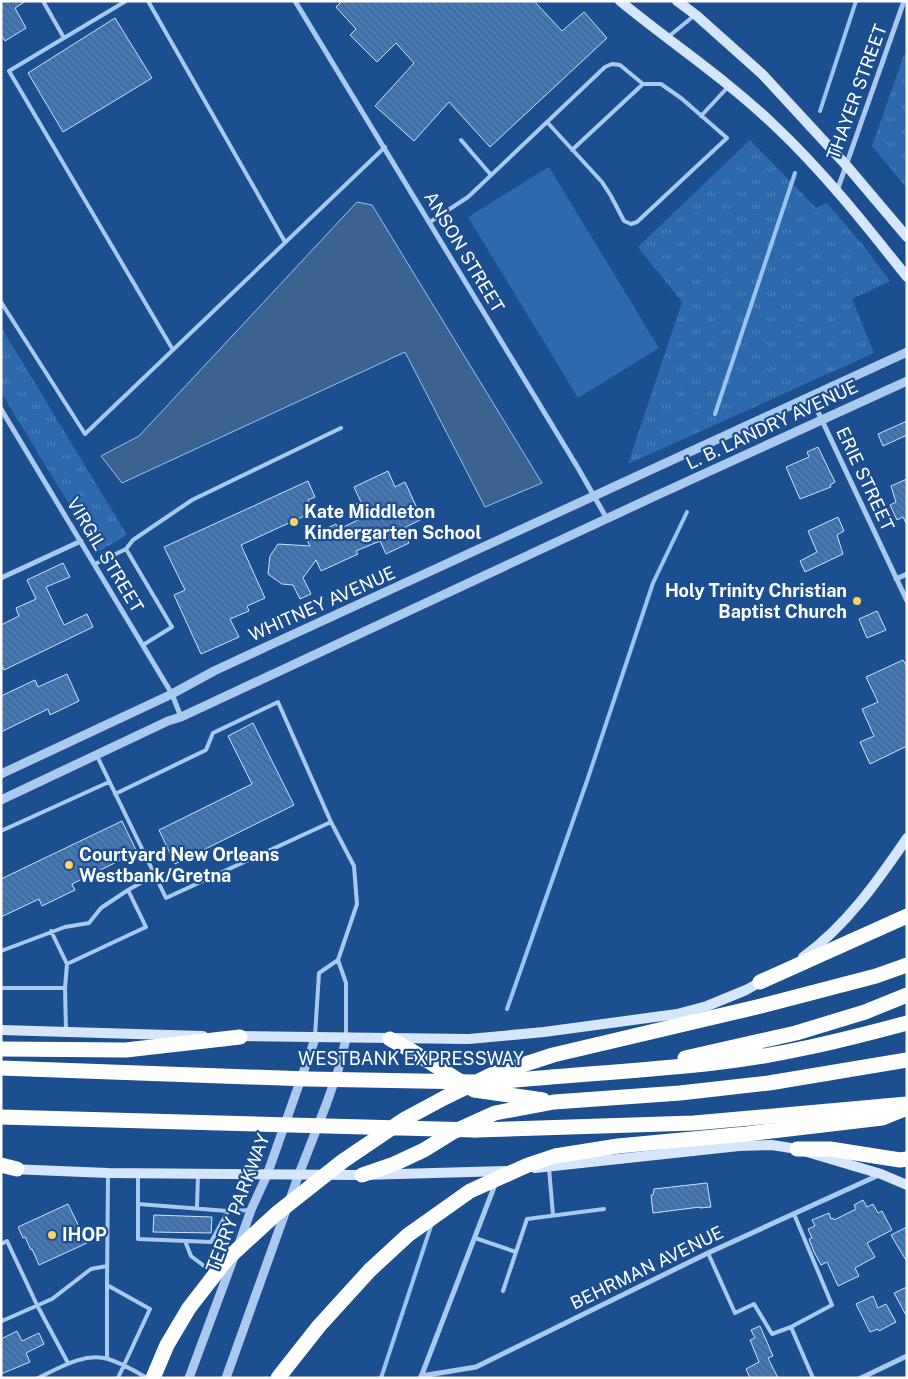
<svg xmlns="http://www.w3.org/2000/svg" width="908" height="1379" font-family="'Public Sans',sans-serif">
  <defs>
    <pattern id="grass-tufts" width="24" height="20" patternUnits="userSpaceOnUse" patternTransform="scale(1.25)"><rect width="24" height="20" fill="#2e69ad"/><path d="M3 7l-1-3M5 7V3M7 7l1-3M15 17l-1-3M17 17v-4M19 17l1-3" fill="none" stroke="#4d80b9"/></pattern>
    <pattern id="building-back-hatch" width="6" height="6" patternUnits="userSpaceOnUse" patternTransform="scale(1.25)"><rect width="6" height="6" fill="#4478b7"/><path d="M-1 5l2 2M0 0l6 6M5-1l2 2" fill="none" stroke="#486282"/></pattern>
  </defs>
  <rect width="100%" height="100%" fill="#1b4f8f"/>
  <path fill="url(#grass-tufts)" d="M904 55H907V188L872 146Z
    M750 140 816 208 827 203 863 245 890 281 852 299 874 353 628 464 682 302 638 247Z
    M1 327 127 535 98 552 1 392Z"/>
  <path fill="#2e69ad" d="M549 167 659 348 578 398 468 217Z"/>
  <path fill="#3c6290" stroke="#9cc4f0" d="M357 202 372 205 542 483 485 507 405 352 122 483 101 456 139 436Z"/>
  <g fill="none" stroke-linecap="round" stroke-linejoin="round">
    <path stroke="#9cc4f0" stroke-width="4" d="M820 111 856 1
      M715 414 795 173
      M507 1009 588 778 653 583 687 512
      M381 1378 431 1226"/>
  </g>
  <path fill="url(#building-back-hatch)" stroke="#cfe3fa" d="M1 1H26L15 8 26 28 5 41 1 35Z
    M342 1H534L562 31 584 12 607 38 490 147 449 102 414 141 375 106 414 63 396 43 377 62 350 35 356 29 336 7Z
    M115 18 152 78 63 132 28 73Z
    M907 421V435L883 446 878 434Z
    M818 447 835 482 830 485 831 487 800 499 786 467 809 457 807 452Z
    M388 471 395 487 405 482 422 519 402 529 409 543 386 554 380 541 356 551 358 554 321 571 316 560 303 578 311 594 300 599 293 585 282 584 268 574 270 556 278 544 310 546 306 538 336 524 339 529 358 520 352 506 361 502 354 487Z
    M907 479V525L903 517 897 520 890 505 896 502 891 486Z
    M308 481 315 497 308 500 313 512 241 545 265 598 247 606 249 611 230 619 239 637 201 654 174 595 185 590 164 547Z
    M838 517 844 531 837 535 843 554 805 572 800 561 817 552 808 531Z
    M63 563 70 577 46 587 64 625 87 614 93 627 4 670 1 664V625L19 616 16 608 36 599 27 580Z
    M877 611 886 630 867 638 859 619Z
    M903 660 907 667V746L870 764 860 742 874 736 862 709 878 702 866 677Z
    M67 674 79 701 50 715 48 709 1 732V696L35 680 38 687Z
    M253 723 294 805 175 864 159 830 252 784 228 736Z
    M122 821 137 852 72 884 75 890 42 906 39 899 1 917V879Z
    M707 1183 711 1207 700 1208V1207L653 1213 651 1195H653L654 1189Z
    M863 1200 867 1207 873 1204 878 1213 882 1211 892 1230 867 1243 875 1257 855 1268 859 1276 838 1286 827 1262 821 1265 814 1252 809 1239 812 1238 808 1229 815 1226 812 1220 829 1213 831 1219 833 1218 834 1220 856 1209 854 1205Z
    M68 1204 87 1243 39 1265 32 1249 31 1250 25 1237 23 1238 18 1227Z
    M154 1215 212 1217 211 1233 153 1232Z
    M907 1227V1262L891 1235Z
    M907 1287V1317L894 1293Z
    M873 1296 878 1308 886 1304 896 1322 879 1331 878 1329 870 1332 856 1304Z
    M760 1326 773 1356 768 1358 778 1378H750L746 1369 759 1362 750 1340 755 1338 751 1330Z
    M17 1331 22 1341 39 1333 44 1344 26 1353 30 1362 1 1374V1339Z"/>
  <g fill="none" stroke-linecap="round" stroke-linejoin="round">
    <path stroke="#a9c9ee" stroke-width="4" d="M43 1 64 38 126 1
      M148 1 285 242
      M668 37 695 15
      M64 38 9 71 173 350
      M701 116 728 87
      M461 140 491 175
      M572 150 643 84
      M430 222 468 197 605 67 612 64 620 65 643 84H661L681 98 727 138 637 222 631 224 624 221 611 196 602 182 547 122
      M1 302 85 434 385 147
      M126 549 133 540 192 500 341 428
      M95 564 126 549 172 627 143 645
      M97 756 166 898 331 822 278 702 213 733 206 750 115 794
      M331 822 354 866 357 904 338 960
      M1 831 109 782
      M51 931 67 964
      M1 951 65 927 89 923 101 908 128 890
      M1 988H65L66 1031
      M65 988 67 964 146 927 128 890 155 875
      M315 1036 319 973 338 960 346 983V1037
      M549 1168 553 1215
      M108 1175 107 1285 150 1309 118 1378
      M138 1175V1239L211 1242 228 1211 138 1204
      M197 1207 198 1175
      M228 1211 251 1210
      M475 1238 516 1252
      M185 1241 191 1256 212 1272
      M1 1244 7 1241 37 1305 68 1363
      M708 1253 735 1313 754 1304 772 1334 791 1327 813 1378
      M107 1285V1359
      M503 1291 527 1219 604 1209
      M1 1319 2 1321 52 1299 91 1269 107 1266
      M791 1327 832 1305 794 1214
      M38 1378C59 1368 84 1352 108 1359 122 1363 135 1371 147 1378"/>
    <path stroke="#a9c9ee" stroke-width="5" d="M295 1 578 468 607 519
      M837 191 904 1
      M811 397 907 601
      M1 409 172 694 181 717
      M1 578 81 541
      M896 579 907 574
      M421 1376 476 1367 708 1253 879 1175
      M421 1377 496 1182
      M861 1378 907 1356"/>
    <path stroke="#a9c9ee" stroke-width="9" d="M1 774 172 694 214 671 270 645 907 352
      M1 800 168 721 181 717 651 498 907 381
      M239 1244 251 1210 267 1175 315 1039
      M189 1378 234 1257
      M226 1378 299 1174 326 1105 338 1071 346 1039"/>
    <path stroke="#d6e6fa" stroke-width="10" d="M620 1C671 43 726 79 774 125 823 171 865 224 907 277
      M677 1 696 15 762 74 846 165 907 237
      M803 957C846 926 877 882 907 838
      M1 1030 203 1036
      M235 1036 469 1039 544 1032 677 1014 707 1006 746 990 764 980
      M535 1168 739 1146 772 1145 797 1149 881 1174 907 1185
      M10 1169 108 1173 362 1175 506 1171"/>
    <path stroke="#fff" stroke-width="15" d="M760 982 907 916
      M390 1039 412 1051 474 1090 543 1100
      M1 1049 126 1050 240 1037
      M685 1058 796 1033 865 1012 907 995
      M495 1082C568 1075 641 1071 714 1063 779 1056 844 1040 907 1023
      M475 1130 694 1123 907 1104
      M797 1149H830L900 1160 907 1159
      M1 1165 17 1169
      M362 1175 394 1164 424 1150 453 1132 495 1113 554 1102 680 1093 769 1083 907 1060
      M278 1378 319 1326 370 1270"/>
    <path stroke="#fff" stroke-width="15" d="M1 1068 308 1079 474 1082
      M1 1117 475 1130
      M370 1270 408 1235 470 1191 528 1165 555 1156 618 1146 746 1134 882 1118 907 1108
      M153 1378 167 1345 189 1308 227 1259 276 1214 343 1161 405 1119 444 1098 491 1075 553 1055 761 1006 876 976 907 965"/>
  </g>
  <g fill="#ffd166" stroke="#1b4f8f" stroke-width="2">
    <circle cx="294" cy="522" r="5"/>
    <circle cx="857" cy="601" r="5"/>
    <circle cx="69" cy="865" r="5"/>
    <circle cx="52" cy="1235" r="5"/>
  </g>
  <g text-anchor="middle" stroke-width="4.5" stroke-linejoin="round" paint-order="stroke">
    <g font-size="18" fill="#fff" stroke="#1b4f8f">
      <text transform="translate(857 92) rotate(-70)" y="6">THAYER STREET</text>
      <text transform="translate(464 252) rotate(59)" y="6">ANSON STREET</text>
      <text transform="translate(772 425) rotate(-25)" y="6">L. B. LANDRY AVENUE</text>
      <text transform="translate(865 479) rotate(65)" y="6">ERIE STREET</text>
      <text transform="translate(105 555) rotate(59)" y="6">VIRGIL STREET</text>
      <text transform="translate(322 604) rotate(-24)" y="6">WHITNEY AVENUE</text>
      <text x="411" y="1065">WESTBANK EXPRESSWAY</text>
      <text transform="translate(238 1203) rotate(-69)" y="6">TERRY PARKWAY</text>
      <text transform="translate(647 1268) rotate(-26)" y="6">BEHRMAN AVENUE</text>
    </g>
    <g font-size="18" font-weight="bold" fill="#fff" stroke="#1b4f8f" text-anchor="start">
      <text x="304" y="518">Kate Middleton<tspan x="304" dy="21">Kindergarten School</tspan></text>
      <text x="847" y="597" text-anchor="end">Holy Trinity Christian<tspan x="847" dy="21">Baptist Church</tspan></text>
      <text x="79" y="861">Courtyard New Orleans<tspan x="79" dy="21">Westbank/Gretna</tspan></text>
      <text x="62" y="1241">IHOP</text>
    </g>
  </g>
  <rect width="908" height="1379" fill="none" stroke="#ffffff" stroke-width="5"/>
</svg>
